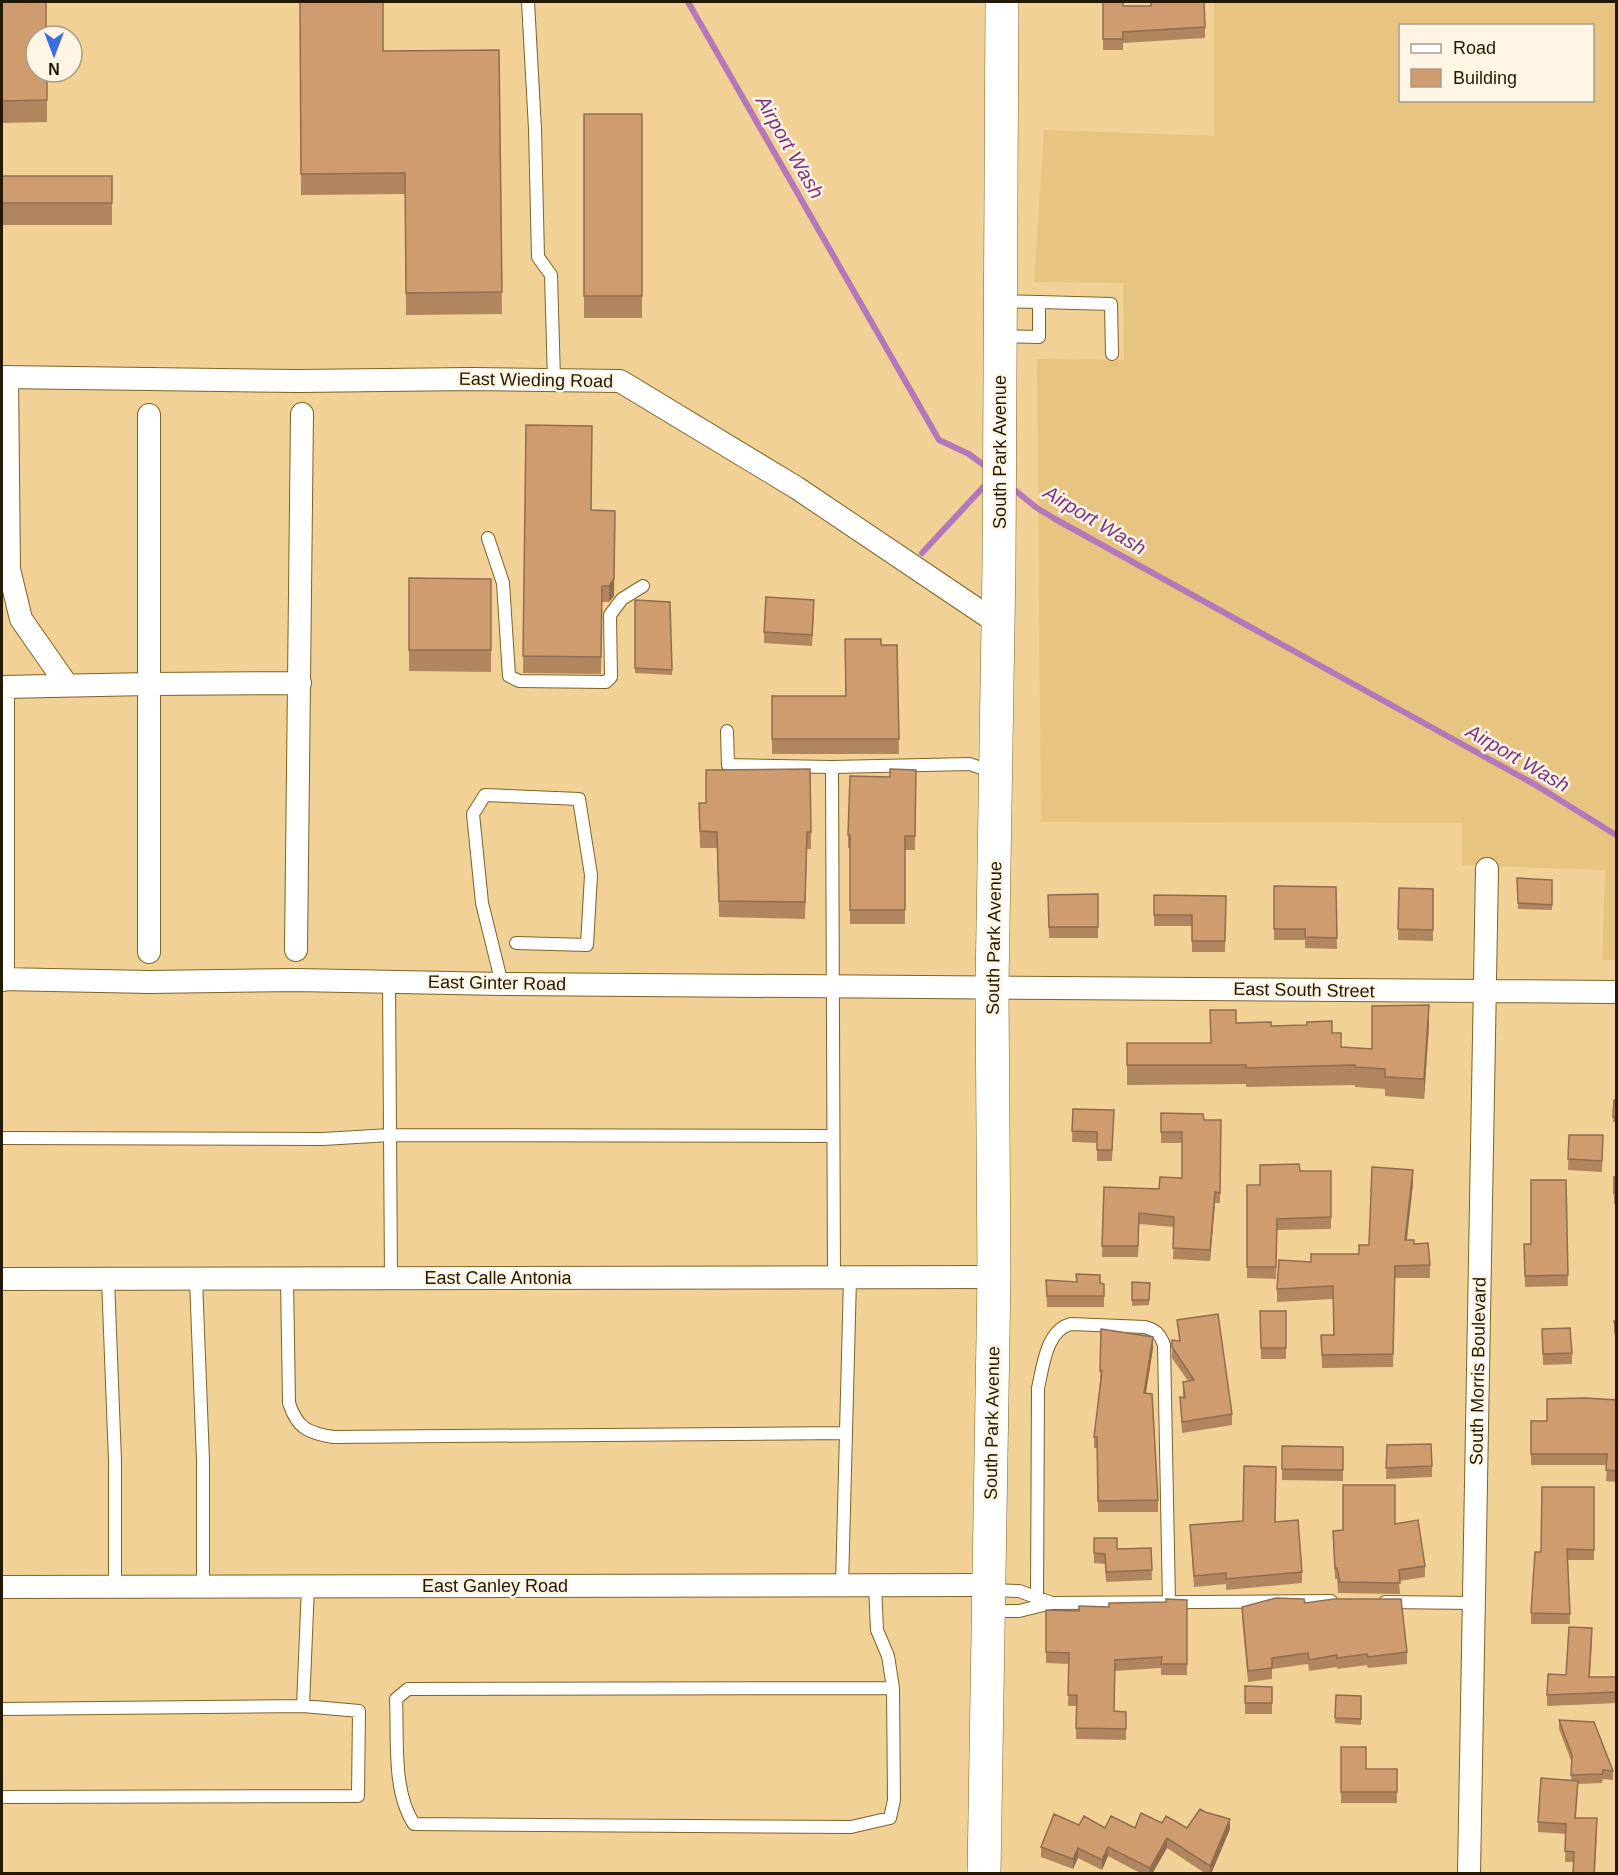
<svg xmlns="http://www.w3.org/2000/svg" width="1618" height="1875" font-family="Helvetica,sans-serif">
  <rect width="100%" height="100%" fill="#f1d195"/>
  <path fill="#e7c480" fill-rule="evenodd" d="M1214 2H1616V960H1602L1605 870 1462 865V823L1041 822 1037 359 1124 360 1123 283 1034 282 1044 130 1214 136ZM1400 26H1592V100H1400Z"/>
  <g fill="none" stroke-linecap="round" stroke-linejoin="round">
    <path stroke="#b377ba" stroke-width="6" d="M688 2 939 440 969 454 989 469
      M1011 487 1037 508 1055 519 1534 784 1616 835
      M922 553 987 483"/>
    <g stroke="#7e6226" stroke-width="14">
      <path id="lane" d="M528 2 535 129 538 257 551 275 554 380
        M1001 301 1039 302
        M1002 336 1039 337V302L1111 304 1112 354
        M488 538 503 583 509 676 519 681 606 682 611 677 610 615 622 599 643 586
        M727 731 728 765 832 767 834 1278
        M832 767 970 764 994 773
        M389 982 391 1278
        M502 984 482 903 473 814 485 795 579 799 591 875 587 945 516 943
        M2 1138 323 1139 390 1135 833 1136
        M108 1279 115 1461V1587
        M196 1279 203 1461V1586
        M287 1279 289 1403C297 1428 308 1433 333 1437L846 1433
        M875 1585 877 1630 888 1656 893 1688 894 1800 890 1818 851 1827 414 1824C392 1791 398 1738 396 1699L408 1689 893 1688
        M842 1586 850 1278
        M1037 1597 1038 1388C1043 1367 1046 1330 1071 1324L1145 1327C1156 1330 1160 1334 1164 1345L1169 1602
        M1385 1602 1474 1603
        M1052 1603 1331 1601
        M990 1611H1019L1052 1603 1019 1591 991 1590
        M303 1706 308 1586
        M2 1709 303 1706 359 1711 358 1796 2 1797"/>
    </g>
    <g stroke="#7e6226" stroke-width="24">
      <path id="street" d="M2 377 299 381 471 379 620 381 797 488 999 624
        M7 377 9 569 21 619 67 685
        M296 950 302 414
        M149 952V415
        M2 979 149 982 296 980 502 984 1616 992
        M3 980V687L148 684 300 683
        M2 1279 994 1277
        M2 1587 989 1585
        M1469 1874 1487 869"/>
    </g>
    <g stroke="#7e6226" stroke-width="34">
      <path id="secondary" d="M984 1874 994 1277 992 987 999 565 1002 2"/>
    </g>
    <use href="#lane" stroke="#fff" stroke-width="12"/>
    <use href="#street" stroke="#fff" stroke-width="22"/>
    <use href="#secondary" stroke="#fff" stroke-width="33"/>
  </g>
  <path fill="#b1865f" d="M2 2 47 72V122L2 123Z
    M300 2 383 51 499 50 502 314 406 315 405 194 301 195Z
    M1103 2 1123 6 1205 27V38L1123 43V50H1103Z
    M584 114H642V318H584Z
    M2 176H112V225H2Z
    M526 425 591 510 614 596 609 602H602L601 674 523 673Z
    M409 578 491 579V672L409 671Z
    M635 600 670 602 672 675 635 673Z
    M814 611 812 646 764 643V632Z
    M881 645H897L899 754H772V696H845Z
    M916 770 915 850H905V924H850V848H848V835L890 777Z
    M699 803H706L811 832V849H807L805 919 719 917 717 848H700Z
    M1517 878 1552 880V910L1518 909Z
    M1274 886 1336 887 1337 949 1305 948V940H1274Z
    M1399 888 1433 889V941L1398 940Z
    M1098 894V938H1049L1048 895Z
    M1154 895 1226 896 1225 952H1192V926H1154Z
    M1236 1023 1271 1026 1332 1033 1341 1047 1372 1049 1429 1025 1424 1099 1385 1096V1089L1355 1087V1085L1246 1087V1084L1127 1085V1043H1210Z
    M1614 1100H1617V1122H1613Z
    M1073 1109 1114 1110 1112 1161H1097V1143L1072 1142Z
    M1161 1113 1204 1120H1221L1220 1203H1215L1210 1261 1173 1259 1174 1227 1139 1224 1138 1257H1102L1104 1187 1159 1189 1182 1178V1143H1161Z
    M1569 1135H1603L1602 1172 1568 1170Z
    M1300 1171H1331V1229L1277 1230 1276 1279 1247 1278V1185H1260Z
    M1614 1177H1617V1204H1614Z
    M1566 1180 1568 1286 1525 1287 1524 1244H1531Z
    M1413 1183 1407 1240 1414 1244 1430 1265V1278H1395L1393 1367 1322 1368 1321 1335H1333V1299L1277 1302V1289L1311 1262 1359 1254 1369 1245Z
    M1076 1274 1100 1283 1104 1284V1307H1047L1046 1280 1076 1282Z
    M1132 1282 1150 1283 1149 1305 1132 1306Z
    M1260 1311H1286V1359H1261Z
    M1177 1320 1232 1414V1425L1182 1433 1180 1397 1183 1398V1382L1188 1381 1172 1358V1340L1179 1341Z
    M1614 1321H1617V1344L1614 1332Z
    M1101 1329 1153 1348 1146 1393 1158 1500V1512H1098L1097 1448H1094V1437L1100 1382Z
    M1542 1329 1572 1353V1364L1543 1365Z
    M1617 1400V1482L1606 1481 1607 1465H1531V1421H1547Z
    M1387 1445 1432 1466V1477L1386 1479Z
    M1282 1446 1343 1447V1481L1282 1480Z
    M1594 1487V1560H1568L1570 1624H1531V1613L1541 1552Z
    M1275 1522 1302 1572V1583L1226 1590V1584L1194 1587 1190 1525Z
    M1395 1524 1425 1566V1577L1399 1581 1400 1594 1338 1593 1337 1579H1335L1333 1531Z
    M1094 1538 1117 1549 1151 1548 1152 1580 1106 1582 1105 1564 1094 1563Z
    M1187 1600V1675H1161V1668L1115 1671 1114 1711 1126 1712V1740L1076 1739V1706H1068L1069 1664 1046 1663V1610L1079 1611Z
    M1305 1603 1407 1652V1664L1368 1668 1367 1665 1337 1669V1667L1309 1671 1308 1664 1272 1669V1679L1248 1682 1242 1618V1607Z
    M1592 1639 1590 1677H1617V1703L1547 1706V1695L1566 1675Z
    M1245 1686 1272 1687V1714H1245Z
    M1336 1695 1361 1696V1725L1335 1723Z
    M1559 1720 1613 1771V1780L1603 1779 1602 1783 1578 1784 1576 1818 1597 1829 1595 1874H1573L1574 1862H1565L1566 1834 1538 1832V1822L1571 1780 1572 1763 1559 1729Z
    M1341 1747 1366 1769H1397V1803H1341Z
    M1162 1823 1187 1828 1230 1829 1211 1874H1206L1167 1848 1152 1874H1142L1108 1856 1102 1870 1078 1858 1073 1869 1041 1857V1847L1079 1825 1105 1828H1135Z"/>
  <path fill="#906d4e" d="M615 511 614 596 609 602V586Z
    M1429 1005V1025L1424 1099V1079Z
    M1413 1170V1183L1405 1253V1240Z
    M1215 1192V1203L1210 1261V1250Z
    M1153 1337V1348L1144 1404V1393Z
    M1230 1819V1829L1211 1874H1210V1866Z
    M1167 1838V1848L1152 1874H1150V1868Z
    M1108 1847V1856L1102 1870V1860Z
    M1078 1848V1858L1073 1869V1859Z"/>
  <path fill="#ce9c6f" stroke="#906d4e" stroke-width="1.5" d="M2 2H46V36H36V72H47V100L2 101Z
    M300 2H383V51L499 50 502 292 406 293 405 173 301 174Z
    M1103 2H1123V6H1151V2H1204L1205 27 1123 32V39H1103Z
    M584 114H642V296H584Z
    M2 176H112V203H2Z
    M526 425 592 426 591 510 615 511 614 579 609 586H602L601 657 523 656Z
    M409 578 491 579V650H409Z
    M766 597 814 600 812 635 764 632Z
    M635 600 670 602 672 670 635 668Z
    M845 639H881V645H897L899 739H772V696H846Z
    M810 769 811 832H807L805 902 719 901 717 832 700 831 699 803H706V770Z
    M890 769 916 770 915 836H905V910H850V835H848L850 776 890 777Z
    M1517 878 1552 880V905L1518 903Z
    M1274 886 1336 887 1337 938 1305 937V929H1274Z
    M1399 888 1433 889V930L1398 929Z
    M1098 894V927H1049L1048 895Z
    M1154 895 1226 896 1225 941H1192V915H1154Z
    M1429 1005 1424 1079 1385 1077V1069L1355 1067V1065L1246 1068V1065H1127V1043H1211L1210 1010H1236V1023L1271 1022V1026L1307 1025V1022L1332 1021V1033H1341V1047L1372 1049V1006Z
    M1614 1100H1617V1117H1613Z
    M1073 1109 1114 1110 1112 1150H1097V1132L1072 1131Z
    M1161 1113 1203 1114 1204 1120H1221L1220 1193 1215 1192 1210 1250 1173 1248 1174 1217 1139 1213 1138 1246H1102L1104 1187 1159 1189 1160 1177 1182 1178V1132H1161Z
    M1569 1135H1603L1602 1161 1568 1159Z
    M1299 1164 1300 1171H1331V1217L1277 1219 1276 1267H1247V1185H1260V1165Z
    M1372 1167 1413 1170 1405 1240H1414V1244L1428 1243 1430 1265 1395 1266 1393 1354 1322 1355 1321 1335H1334L1333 1286 1277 1289 1279 1260 1311 1262V1254H1359V1245H1369Z
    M1614 1177H1617V1193H1614Z
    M1531 1180H1566L1568 1275 1525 1276 1524 1244H1531Z
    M1076 1274 1100 1275V1283L1104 1284V1296H1047L1046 1280 1077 1282Z
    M1132 1282 1150 1283 1149 1300H1132Z
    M1260 1311H1286V1348H1261Z
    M1218 1314 1232 1414 1182 1422 1180 1397 1185 1398 1183 1382 1194 1380 1172 1347V1340L1180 1341 1177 1320Z
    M1614 1321H1617V1333Z
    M1570 1328 1572 1353 1543 1354 1542 1329Z
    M1101 1329 1153 1337 1144 1393 1152 1394 1158 1500 1098 1501 1097 1437H1094L1102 1371H1100Z
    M1585 1398 1617 1400V1471L1606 1470 1607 1454H1531V1421H1547V1399Z
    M1431 1444 1432 1466 1386 1468 1387 1445Z
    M1282 1446 1343 1447V1470L1282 1469Z
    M1244 1466 1276 1467 1275 1522 1298 1520 1302 1572 1226 1579V1573L1194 1576 1190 1525 1243 1521Z
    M1343 1485H1395V1524L1418 1520 1425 1566 1399 1570 1400 1583 1338 1582H1340L1337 1568H1335L1333 1531 1343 1530Z
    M1542 1487H1594V1550L1567 1549 1570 1614 1531 1613 1535 1552H1541Z
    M1094 1538H1117V1549L1151 1548 1152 1570 1106 1572 1105 1554 1094 1553Z
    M1276 1598 1304 1599 1305 1603 1334 1599H1401L1407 1652 1368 1657 1367 1654 1337 1658V1655L1309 1660 1308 1653 1272 1658V1668L1248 1671 1242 1607Z
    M1166 1599 1187 1600V1664H1161L1162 1657 1115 1660 1114 1711 1126 1712V1729L1076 1728 1077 1695H1068L1069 1653 1046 1652V1610L1079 1611V1606L1109 1607V1603L1166 1602Z
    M1569 1627 1592 1628 1589 1677H1617V1692L1547 1695 1548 1674 1566 1675Z
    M1245 1686 1272 1687V1703H1245Z
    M1336 1695 1361 1696V1719L1335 1718Z
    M1559 1720 1594 1722 1613 1771 1603 1770 1602 1774 1571 1775 1572 1755Z
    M1341 1747H1366V1769H1397V1792H1341Z
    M1541 1778 1578 1781 1575 1818H1597L1594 1874H1573L1574 1852 1565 1851 1566 1824 1538 1822Z
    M1200 1809 1205 1812 1230 1819 1210 1866 1167 1838 1150 1868 1108 1847 1102 1860 1078 1848 1073 1859 1041 1847 1054 1814 1079 1825 1084 1816 1105 1828 1111 1816 1135 1828 1141 1813 1162 1823 1166 1816 1187 1828Z"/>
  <g text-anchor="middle" stroke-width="5" stroke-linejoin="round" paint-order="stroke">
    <g font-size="18" fill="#231801" stroke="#fff5e4">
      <text transform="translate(536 380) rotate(1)" y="6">East Wieding Road</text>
      <text transform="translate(1000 452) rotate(-90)" y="6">South Park Avenue</text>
      <text transform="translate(994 938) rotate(-89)" y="6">South Park Avenue</text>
      <text transform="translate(497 983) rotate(1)" y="6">East Ginter Road</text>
      <text transform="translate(1304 990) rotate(1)" y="6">East South Street</text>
      <text x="498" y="1284">East Calle Antonia</text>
      <text transform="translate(1478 1371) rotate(-89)" y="6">South Morris Boulevard</text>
      <text transform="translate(992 1423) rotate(-89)" y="6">South Park Avenue</text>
      <text x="495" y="1592">East Ganley Road</text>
    </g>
    <g font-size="20" font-style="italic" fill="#7d3386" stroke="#fff5e4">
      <text transform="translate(790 147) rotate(60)" y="7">Airport Wash</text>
      <text transform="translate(1095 520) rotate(31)" y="7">Airport Wash</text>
      <text transform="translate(1518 758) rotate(30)" y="7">Airport Wash</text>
    </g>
  </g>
  <rect width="1618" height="1875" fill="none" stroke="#231801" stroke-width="6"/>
  <rect x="1399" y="24" width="195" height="78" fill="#fff5e4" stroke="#a79d89" stroke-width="1.5"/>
  <rect x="1411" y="44" width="30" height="9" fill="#ffffff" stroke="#a79d89" stroke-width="1.5"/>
  <text x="1453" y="54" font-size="18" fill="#231801">Road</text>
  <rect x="1411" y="69" width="30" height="18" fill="#ce9c6f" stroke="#a79d89" stroke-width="1.5"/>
  <text x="1453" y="84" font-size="18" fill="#231801">Building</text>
  <g transform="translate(54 54) rotate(180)"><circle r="28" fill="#fff5e4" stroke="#a79d89" stroke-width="1.5"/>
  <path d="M0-4.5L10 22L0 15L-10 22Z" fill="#3a6ddd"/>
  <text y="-9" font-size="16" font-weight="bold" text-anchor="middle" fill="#231801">N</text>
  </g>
</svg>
